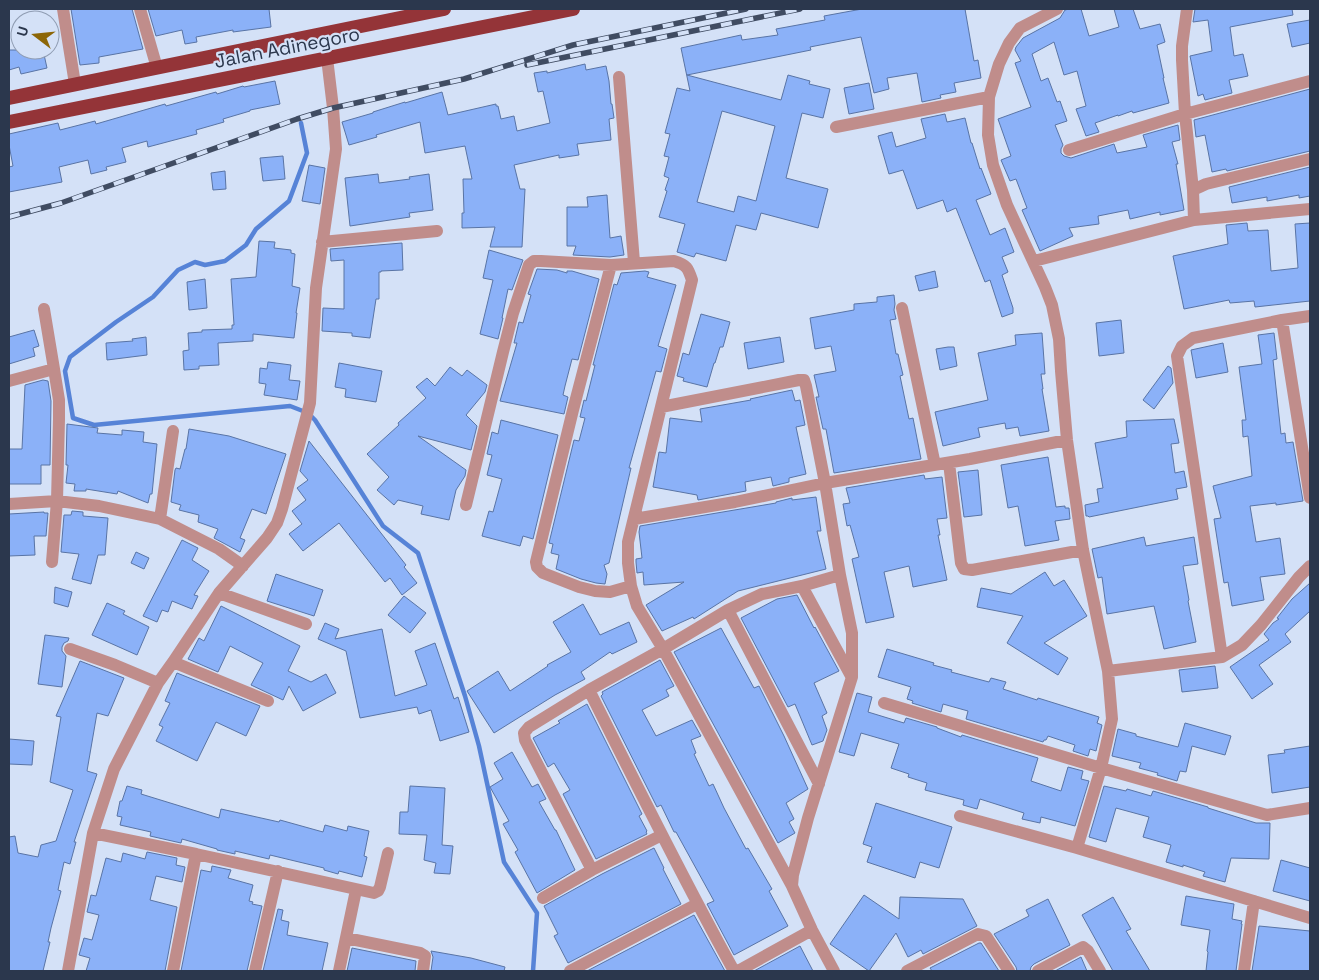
<svg xmlns="http://www.w3.org/2000/svg" width="1319" height="980" font-family="'Space Grotesk',sans-serif">
  <rect width="100%" height="100%" fill="#d4e1f7"/>
  <g fill="none" stroke-linecap="round" stroke-linejoin="round">
    <path stroke="#5683d7" stroke-width="4.5" d="M301 123 307 153 289 201 256 229 246 245 225 261 205 265 195 262 178 270 153 297 116 322 70 357 65 371 73 418 94 425 290 406 308 413 315 420 383 526 418 553 465 696 479 746 504 862 537 913 533 971"/>
  </g>
  <path fill="#8bb1f8" stroke="#5974a5" fill-rule="evenodd" d="M71 9H132L143 49 99 57V63L80 65Z
    M148 9H269L271 27 233 32V30L196 37 197 42 185 44 182 30 156 36Z
    M862 9H965L974 61 978 60 981 78 954 83 956 92 940 95 941 98 922 102 917 73 887 78 889 89 874 93 861 37 810 47 811 50 687 75 781 100 788 75 810 81 809 84 830 89 823 118 802 113 786 178 828 189 818 228 761 213 756 230 736 225 726 261 696 253 694 257 677 252 685 224 659 217 667 191 665 190 669 178 664 176 669 157 664 156 670 134 665 133 677 88 690 91 681 48 741 35 742 40 778 35 776 29 825 20 824 16ZM722 111 775 126 756 201 738 196 734 212 697 202Z
    M1069 9H1081L1089 36 1119 27 1114 9H1133L1140 29 1160 24 1165 42 1157 45 1164 78H1163L1169 103 1133 113 1132 111 1118 116V115L1095 123 1099 132 1086 136 1076 109 1086 106 1077 71 1064 75 1054 42 1032 54 1041 81 1048 78 1057 102 1060 101 1067 121 1055 125 1063 145 1061 149V153L1064 156 1071 158 1114 144 1117 153 1147 147 1143 135 1178 125 1180 140 1172 142 1178 164H1176L1184 210 1160 215V212L1130 219 1128 210 1098 216 1099 224 1069 228 1073 236 1040 251 1022 210 1027 208 1016 179 1010 181 1001 160 1011 156 998 119 1031 107 1015 63 1021 61 1015 50 1016 47 1023 38 1060 18 1065 10Z
    M1195 9H1292L1293 15 1230 27 1234 56 1243 54 1248 76 1229 80 1232 93 1205 100 1203 94 1198 96 1190 56 1212 51 1208 20 1193 22Z
    M1310 20V43L1292 47 1287 24Z
    M9 50H43L47 68 21 74 19 67 9 70Z
    M585 64 586 70 606 66 609 81 611 104H612L614 118 609 119 611 140 577 144 579 155 559 158V155L514 165 520 189H525L522 247H490L495 227 462 228V213H464L463 179H472L465 146 425 153 420 122 376 135 377 137 349 145 342 122 373 113V112L405 102V103L442 92 448 115 496 104V106H498L501 119 514 116 517 131 550 123 543 91 538 92 534 73 547 71V73Z
    M275 81 280 104 250 110V111L223 119 224 122 196 130 197 134 148 147 147 141 122 148 126 162 106 167 107 170 91 174 88 160 59 167 62 182 9 192V167L13 166 9 145V134L58 123 60 130 95 121 96 124 165 104 166 106 216 92 217 94 243 86 244 87Z
    M869 83 874 109 849 114 844 88Z
    M1310 89V151L1227 171 1226 169 1212 172 1205 135 1196 137 1194 120Z
    M945 114 947 122 965 118 971 143H972L980 169 981 168 991 194 976 200 990 235 1005 228 1014 252 1002 257 1008 272 1002 275 1013 308V313L1002 317 990 280 985 282 956 208 947 212 943 200 917 209 903 170 889 174 878 136 892 132 896 147 926 138 921 119Z
    M283 156 285 179 263 181 260 158Z
    M309 165 325 168 320 204 302 201Z
    M1310 167V196L1299 198V195L1267 201V197L1232 203 1229 187Z
    M225 171 226 189 213 190 211 173Z
    M378 174 379 183 410 179 409 177 429 174 433 210 409 213 410 217 350 226 345 178Z
    M607 195 610 238 621 236 624 255 610 257 573 255 576 246H567V207H588L587 197Z
    M1247 223 1248 231 1268 230 1271 271 1298 268 1295 224 1310 223V301L1255 307 1254 301 1230 303 1229 300 1184 309 1173 256 1228 244 1226 225Z
    M259 241 275 242 274 248 291 250V253L295 254 292 286 300 288 296 313H297L294 338 253 334V341L218 343 219 365 199 366V369L184 370 183 351 189 350 188 333 202 332V330L232 329V325H234L231 279 256 277Z
    M402 243 403 270 381 271V272H379V299H376L370 338 352 336V333L322 331 323 308 344 309V260L331 261 330 249Z
    M489 250 523 260 512 290 508 289 502 318H503L498 339 480 334 493 280 483 278Z
    M537 269 557 270 567 273V271H572L599 279 578 360 572 359 565 386 563 395 568 397 564 414 500 401 517 343H514L519 322 523 323 531 295 528 294Z
    M645 271 649 272 647 277 676 285 658 346 667 349 661 372 656 371 629 468H631L609 563 604 565 607 574 605 584 596 583 581 579 556 569 559 555 551 553 553 544 549 543 574 440 579 441 585 418 580 417 584 400 586 401 595 365H593L614 284 617 285 621 273Z
    M935 271 938 287 919 291 915 276Z
    M205 279 207 308 189 310 187 282Z
    M894 295 895 304 894 310 896 319 890 320 896 354H898L903 375 900 376 909 419 913 418 921 459 834 473 826 429H823L816 397H819L814 375 836 371 831 346 815 349 810 318 854 310V304L877 302V297Z
    M701 314 730 322 723 347H720L715 363H714L707 387 683 381 684 378 677 376 683 353 689 355Z
    M1121 320 1124 353 1099 356 1096 323Z
    M34 330 39 346 33 348 35 356 9 364V337Z
    M1042 333 1045 374H1041L1043 389H1042L1049 431 1020 436 1018 427 1006 429 1005 423 978 428 980 437 943 446 935 412 988 400 978 353 1016 345 1015 335Z
    M1274 333 1277 359 1273 360 1281 434 1285 433 1286 443 1293 442 1303 501 1276 505V503L1250 506 1256 542 1280 538 1285 574 1260 577 1264 600 1232 606 1228 582 1224 583 1214 519 1221 518 1213 486 1252 476 1248 436 1243 437 1242 420H1246L1239 367 1262 364 1258 335Z
    M146 337 147 355 107 360 106 343 133 341 132 339Z
    M780 337 784 362 748 369 744 343Z
    M1223 343 1228 372 1196 378 1191 350Z
    M948 347H954L957 366 940 370 936 349Z
    M268 362 291 365 289 380 300 381 297 400 264 395 266 384 259 383 260 368 267 369Z
    M339 363 382 371 376 402 345 397 346 389 335 387Z
    M1168 366 1171 368 1173 383 1154 409 1143 400Z
    M450 367 462 376 467 370 487 385 485 392 466 415 477 426 471 450 418 436 466 470 465 476 456 490 449 520 421 514 423 506 398 500 394 505 377 490 389 477 367 454 399 425 398 423 426 398 416 387 427 378 435 386Z
    M43 380 48 381 51 401 50 465H41V484H9V449H22L25 385Z
    M792 390 795 401 800 400 805 425 796 427 806 474 789 478V482L773 486 771 477 745 482 746 491 698 500 697 495 653 487 659 452 666 453 670 418 702 422 700 409 751 400 750 399Z
    M1174 419 1179 443 1171 444 1175 473 1184 471 1187 487 1176 489 1178 499 1089 517 1088 516H1086L1085 505 1099 502 1097 489 1103 488 1095 443 1127 437 1126 421Z
    M501 420 558 435 533 539 523 536 520 546 482 536 489 511 493 512 502 479 487 475 492 455 487 454 492 432 498 434Z
    M67 424 98 428 97 433 122 435V430L144 432 143 442 157 444 152 494H150L148 503 118 491 117 494 86 489V491H74L75 484 66 483 68 465H66Z
    M189 429 229 436 286 454 266 514 252 509 240 538 245 540 240 552 214 538 218 529 198 522 199 515 179 510 181 505 171 502 175 470 176 468 180 469 185 449H186Z
    M309 441 406 565 404 567 417 583 402 595 390 578 385 582 339 523 303 551 289 534 302 524 292 511 306 500 297 488 308 480 300 471Z
    M1048 457 1056 507 1065 506V508H1069L1070 519 1055 521 1059 540 1025 546 1018 506 1008 508 1001 465Z
    M978 470 982 515 964 517 958 472Z
    M924 475 925 479 942 477 947 518 937 519 940 535H938L947 580 913 587 909 566 884 572 894 617 866 623 852 559 859 557 850 525 847 526 843 504 850 503 846 488Z
    M816 497 821 531H817L826 569 738 591 694 619 693 617 662 631 646 605 684 582 644 585 643 572 637 573 636 562V559L642 558 639 532 640 526 776 503V502L792 498V500Z
    M72 511 83 512V516L108 518 105 555H98L91 584 72 579 79 554 61 552 64 515H71Z
    M44 512V513H48L46 536H34L35 555 9 556V514Z
    M1144 537 1146 546 1194 537 1198 564 1183 566 1189 600 1188 601 1196 642 1164 649 1154 606 1107 614 1102 577 1098 578 1092 549Z
    M182 540 198 548 192 560 209 571 194 595 198 596 192 609 172 601 168 612 162 610 157 622 143 616Z
    M136 552 149 558 144 569 131 563Z
    M1045 572 1054 586 1064 580 1087 616 1044 643 1068 658 1058 675 1007 643 1023 616 977 607 981 588 1011 594Z
    M276 574 323 590 314 616 267 601Z
    M1310 583V611L1285 634 1291 642 1259 665 1273 684 1252 699 1230 667 1269 640 1264 634 1273 623 1279 619 1277 618 1292 599Z
    M55 587 72 592 68 607 54 603Z
    M797 595 814 628 815 627 839 671 814 683 827 713 822 716 827 730 823 741 812 745 795 704 788 707 741 618 777 599Z
    M404 596 426 613 410 633 388 615Z
    M107 603 125 611 123 614 149 627 137 655 92 635Z
    M583 604 600 635 629 622 637 642 612 654 610 652 581 672 585 679 555 695 494 733 467 691 498 671 510 691 548 666 547 665 571 652 553 622Z
    M221 606 300 646 288 671 311 682 326 674 336 693 303 711 289 686 283 700 251 685 263 663 230 646 218 672 188 659 199 638 204 641Z
    M325 623 339 629 335 639 382 629 395 696 427 685 415 651 435 643 454 699 458 697 469 732 440 741 431 710 419 714 417 707 360 718 346 651 318 639Z
    M721 628 754 688 759 686 784 736 808 789 786 803 794 819 789 822 795 833 778 843 674 652Z
    M45 635 69 638 68 641 64 643 62 647V651L66 656 62 687 38 684Z
    M887 649 934 663 933 665 952 670 951 672 989 682 991 678 1006 682 1003 689 1037 700 1038 698 1099 717 1097 723 1102 725 1096 751 1090 749 1088 756 1073 751 1075 745 1048 736 1046 740H1044L1043 742 966 719 968 711 943 704 941 712 912 703 913 701 907 699 911 687 878 677Z
    M660 660 674 686 666 690 669 696 642 710 656 736 692 720 701 736 691 740 696 753 694 754 709 786 713 784 724 808 746 849 748 848 772 889 769 891 788 926 734 955 707 904 714 901 676 832H674L661 805 657 807 601 696 603 694 602 692Z
    M80 661 124 678 108 716 97 713 87 771 97 774 74 842H76L70 864 64 862 58 890 61 891 51 928 48 942H50L43 971H9V837L15 836 18 853 38 857 41 845 56 841 73 790 50 782 61 717 56 716Z
    M1215 666 1218 688 1182 692 1179 670Z
    M177 673 260 706 246 736 216 722 197 761 156 741 163 727 159 725 170 703 165 701Z
    M857 693 872 697 868 712 904 723 906 718 937 727V728L961 737 962 735 1038 758 1031 781 1061 791 1068 767 1083 771 1081 779 1089 781 1075 826 1041 817 1040 823 1022 819 1024 813 980 799 977 809 963 805 964 800 925 790 927 783 908 777 909 774 891 768 899 744 861 733 854 756 839 752Z
    M587 704 642 814 639 816 647 831 646 832 647 834 596 859 563 794 570 790 554 763 548 767 533 738 560 723 558 721Z
    M1185 723 1231 736 1225 755 1192 746 1186 772 1180 771 1177 781 1157 775 1158 773 1139 768 1141 763 1112 756 1118 729 1136 734V736L1178 747Z
    M9 739 34 741 32 765 9 764Z
    M1310 746V787L1272 793 1268 755 1285 753 1284 750Z
    M512 752 532 787 538 784 546 799 539 802 555 830H556L575 870 537 893 515 852 518 850 503 824 509 821 490 787 503 779 494 763Z
    M127 786 142 790 141 794 219 818 221 809 279 822 280 820 323 832 325 825 347 831 348 826 369 831 364 856 367 857 362 877 339 871 338 874 324 870V868L270 855 269 859 235 851V854L217 850V849L182 839 181 843 150 836 151 832 120 825 122 817 117 816 120 801H122Z
    M410 786 445 788 442 845 453 846 450 874 434 873 436 863 424 860 427 835 399 834 400 812H408Z
    M1104 786 1126 791 1127 789 1151 796 1153 791 1208 807V808L1256 823H1270L1269 859 1231 858 1225 882 1203 876 1205 872 1183 865V867L1166 862 1171 845 1143 837 1149 817 1116 808 1106 842 1089 837Z
    M876 803 952 827 939 868 920 862 915 878 867 862 872 847 863 844Z
    M654 848 664 868 663 869 681 904 568 963 554 936 558 934 544 906 602 874Z
    M147 852 177 858 176 865 185 867 182 882 156 876 150 900 177 907 165 971H86L90 958 79 955 84 938 92 940 99 915 87 912 91 895 96 896 106 858 121 862 123 853 145 859Z
    M1281 860 1310 868V901L1273 891Z
    M212 866 231 870 228 878 253 885 249 901 253 902 252 904 262 906 247 971H181L201 870 211 872Z
    M864 895 899 919 900 897 963 899 977 926 923 954 921 950 908 957 896 933 869 971 830 944Z
    M1186 896 1234 904 1232 919 1242 921 1241 924H1242L1236 971H1206L1208 952 1207 951 1210 930 1181 925Z
    M1113 897 1131 929 1126 931 1150 971H1113L1082 915Z
    M1048 899 1070 945 1034 964 1031 967 1030 971H1017L1016 967 994 934 1029 916 1026 910Z
    M278 909 283 910 281 920 289 922 287 935 328 943 322 971H263Z
    M694 915 725 971H587Z
    M1259 926 1310 931V971H1252Z
    M979 943H981L999 971H932L930 968Z
    M800 946 813 971H754Z
    M352 948 416 961 415 971H347Z
    M431 951 471 958 505 967 504 971H431L433 957Z
    M1081 957 1087 971H1055Z"/>
  <g fill="none" stroke-linecap="round" stroke-linejoin="round">
    <path stroke="#c08d8b" stroke-width="12" d="M63 9 75 84
      M140 9 157 68
      M1057 9 1020 28 1009 43 999 64 989 97 988 135 993 165 1007 205 1045 287 1052 305 1059 339 1061 371 1067 440 1083 550 1108 671 1112 719 1101 768 1077 848
      M1187 9 1182 46V60L1185 114 1193 190 1194 220
      M619 77 634 262
      M836 127 989 97
      M1069 150 1185 114 1310 81
      M1193 190 1206 184 1310 159
      M322 242 437 231
      M1034 261 1194 220 1310 209
      M611 265 573 410 536 562 537 567 543 573 579 587 595 591 610 592 631 586
      M902 308 935 465
      M44 309 54 369
      M1282 320 1310 498
      M9 381 54 369 59 400V419L57 501 52 562
      M949 463 961 563 964 569 972 570 1083 550
      M9 504 57 501 99 506 160 519 219 549 243 566
      M466 505 503 352 513 313 529 265 534 261H541L611 265 674 261C687 265 688 268 692 280L628 542V563L631 586 637 606 663 649 792 886
      M160 519 173 431
      M634 519 735 502 825 483 806 386 804 380H799L661 407
      M802 586 851 676
      M219 593 306 624
      M728 610 819 784
      M70 649 115 665 158 683
      M1222 657 1177 356 1182 346 1193 338 1282 320 1310 316
      M173 662 268 701
      M1108 671 1222 657 1242 645 1261 625 1299 577 1310 566
      M589 690C636 784 683 879 734 971
      M884 703 1101 768 1267 815 1310 808
      M960 816 1077 848 1310 918
      M93 833 196 854 173 971
      M196 854 374 893 378 891 380 887 388 853
      M592 870 525 740 524 733 529 727 589 690 663 649 728 610 762 594 802 586 840 575
      M543 898 592 870 662 835
      M346 938 420 953 425 956 423 971
      M68 971 93 833 114 769 158 683 173 662 219 593 267 538 277 523 282 509 310 403 316 288 336 149 333 108 327 58
      M255 971 278 871
      M339 971 356 890
      M570 971 697 904
      M738 971 812 930
      M834 971 812 930 792 886 793 875 808 818 852 677V633L840 575 825 483 970 459 1067 440
      M907 971 978 934 986 936 1009 971
      M1038 971 1083 947 1088 951 1100 971
      M1244 971 1254 901"/>
    <path stroke="#943438" stroke-width="14" d="M9 98 444 9
      M9 122 573 9"/>
    <g stroke="#404c62" stroke-width="5.5">
      <path id="rail" d="M527 65 800 9
        M9 217 61 203 297 119 333 108 464 79 573 45 746 9"/>
    </g>
    <use href="#rail" stroke="#d4e1f7" stroke-width="4" stroke-dasharray="11" stroke-linecap="butt"/>
  </g>
  <g text-anchor="middle" stroke-width="4.5" stroke-linejoin="round" paint-order="stroke">
    <g font-size="19" fill="#2b374d" stroke="#d4e1f7">
      <text transform="translate(287 47) rotate(-11)" y="7">Jalan Adinegoro</text>
    </g>
  </g>
  <rect width="1319" height="980" fill="none" stroke="#2b374d" stroke-width="20"/>
  <g transform="translate(35 35) rotate(286)"><circle r="24" fill="#d4e1f7" stroke="#909db3"/>
  <path d="M0-4L9 19L0 12L-9 19Z" fill="#8c6607"/>
  <text y="-8" font-size="14" font-weight="bold" text-anchor="middle" fill="#2b374d">U</text>
  </g>
</svg>
